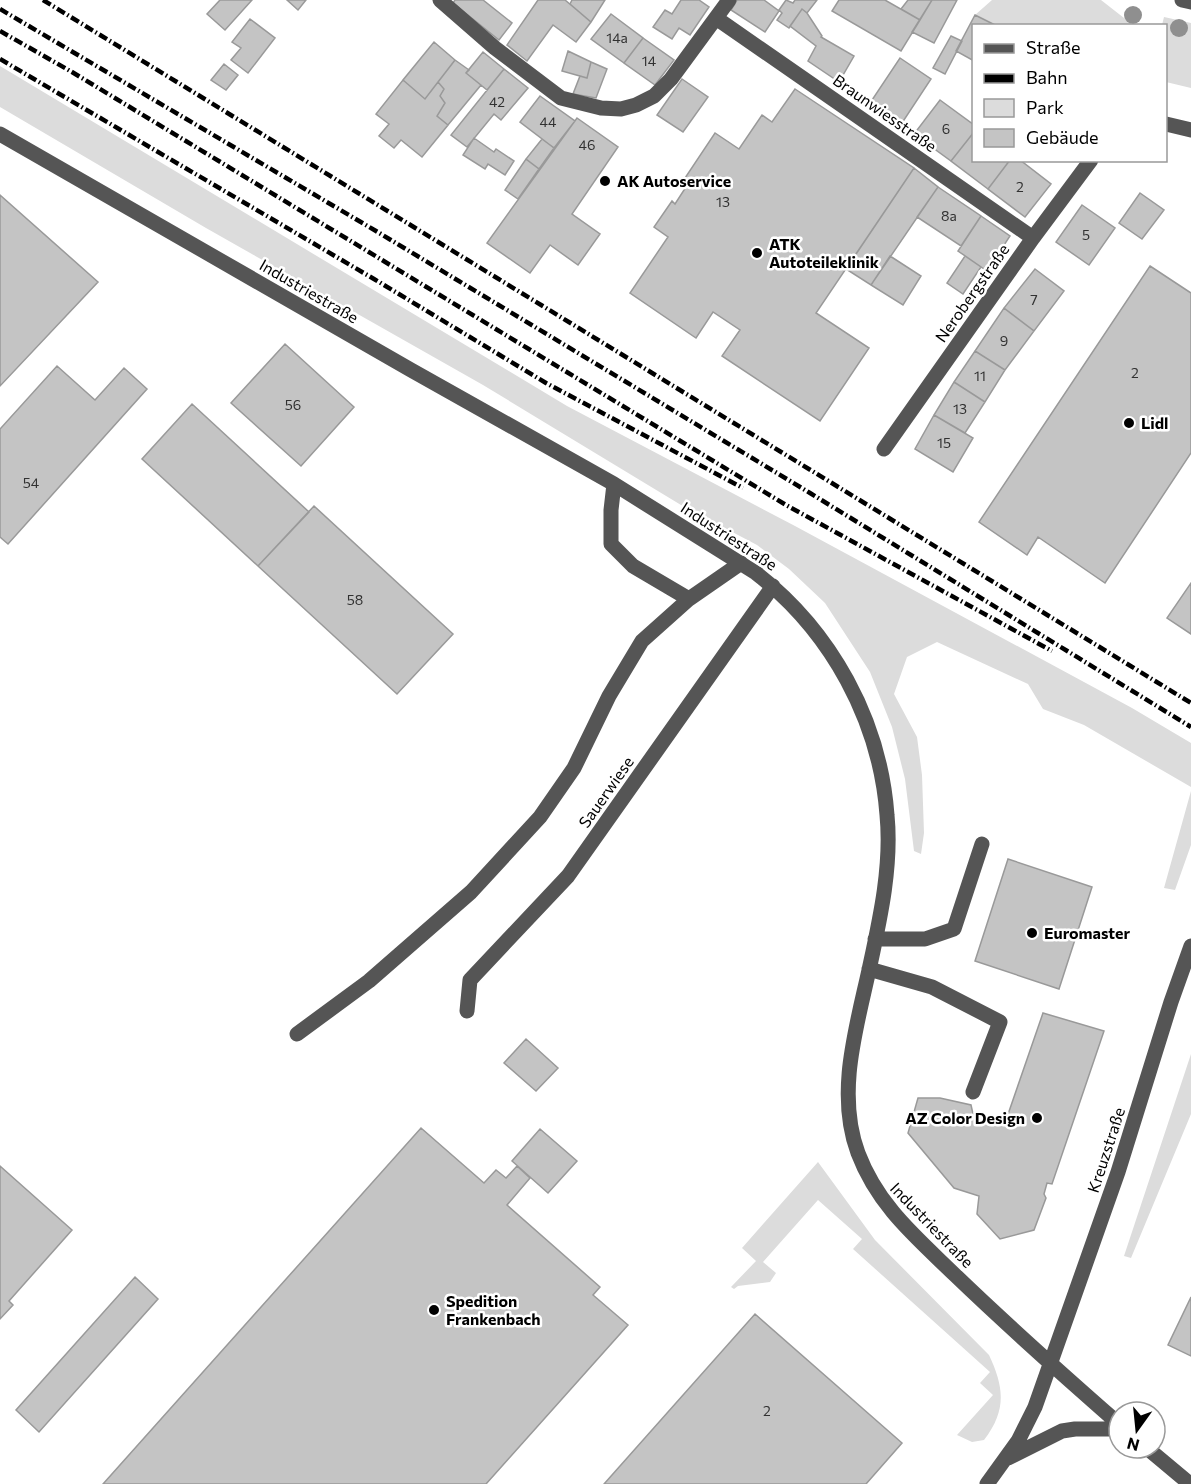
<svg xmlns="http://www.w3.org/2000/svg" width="1191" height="1484" font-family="Commissioner,sans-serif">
  <rect width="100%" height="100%" fill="#fff"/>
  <path fill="#dcdcdc" d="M992 0H1101L1133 25H996L975 15Z
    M1164 17 1191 23V88L1166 82V26L1162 25Z
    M0 66 567 406 795 526 1132 708 1191 743V787L1084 725 1043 709 1028 684 937 642 907 657 894 694 917 737 922 775 924 833 921 854 914 851 905 779 892 727 870 672 825 603 789 569 757 545 681 505 483 385 206 228 0 107Z
    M1191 791V845L1175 890 1164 888Z
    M1191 1054V1114L1131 1258 1124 1256Z
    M818 1162 875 1240 989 1355C1004 1387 1007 1410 984 1440L972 1442 957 1435 993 1395 980 1383 990 1372 853 1249 862 1239 818 1200 763 1262 776 1273 770 1282 738 1286 734 1289 731 1287 756 1261 742 1248Z"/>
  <path fill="#c4c4c4" stroke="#999" stroke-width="1.5" d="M220 0H252L225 30 207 14Z
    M287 0H306L298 10Z
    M455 0H483L512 23 499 40 453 3Z
    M538 0H565L591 22 576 42 553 25 527 61 507 45Z
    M572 0H605L591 22 570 4Z
    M681 0H699L709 7 690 35 679 28 672 39 653 27 665 10 672 14Z
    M737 0H764L779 11 765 32 731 10Z
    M786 0 793 3 795 0H817L807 13 802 9 789 28 777 20 782 13 779 10Z
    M839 0H885L920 20 901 51 832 11Z
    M908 0H932L920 20 901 9Z
    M932 0H957L934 43 912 32Z
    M802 9 807 13 822 36 821 37 854 56 839 82 808 61 816 46 790 26Z
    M611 14 643 38 624 63 591 39Z
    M975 15 995 25 974 26V61L956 51Z
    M250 19 275 38 248 73 231 60 241 48 232 42Z
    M951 36 962 41 945 74 933 68Z
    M643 38 674 60 655 85 624 63Z
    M434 42 455 60 425 99 403 80Z
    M568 51 591 62 587 78 562 71Z
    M483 52 504 69 487 90 466 73Z
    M900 58 931 79 902 123 870 103Z
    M455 60 469 70 466 73 481 85 448 125 437 116 445 103 440 96 444 89 438 82Z
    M591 62 607 69 596 98 573 94 580 76 587 78Z
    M224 64 238 75 226 90 211 80Z
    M504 69 528 88 501 120 494 114 467 147 451 135Z
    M682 79 708 97 683 132 657 115Z
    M403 80 425 99 438 82 444 89 440 96 445 103 437 116 448 125 422 157 401 140 394 148 379 136 389 124 376 114Z
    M795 89 914 168 816 313 869 348 820 421 722 356 740 330 713 312 696 338 630 293 668 237 654 227 672 201 675 204 686 187 681 184 715 133 739 149 762 115 772 122Z
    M540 96 575 121 554 148 520 122Z
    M940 100 974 125V132L951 161 914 134Z
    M577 118 618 147 572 214 600 234 578 265 550 245 530 273 487 243Z
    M974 132V160H1010L988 189 951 161Z
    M474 138 494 152 496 149 514 161 505 175 488 164 485 169 463 155Z
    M542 139 554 148 539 169 526 159Z
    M526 159 539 169 518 199 505 190Z
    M1010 160H1020L1051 184 1025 217 988 189Z
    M914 168 938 187 871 285 846 269Z
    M938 187 981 216 961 246 917 217Z
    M1140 193 1164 210 1142 239 1119 223Z
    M0 195 98 282 0 386Z
    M1082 205 1115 228 1089 265 1056 242Z
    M981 216 1010 236 987 271 958 251Z
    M890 256 921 276 903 305 871 285Z
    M965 256 981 267 963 294 947 283Z
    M1150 266 1191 293V453L1105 583 1038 537 1027 555 979 522Z
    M1035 269 1064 291 1034 331 1004 308Z
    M1004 308 1034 331 1005 370 975 351Z
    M285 344 354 407 301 466 231 403Z
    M975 351 1005 370 985 402 954 382Z
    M57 366 95 400 124 368 147 389 8 544 0 537V429Z
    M954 382 985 402 965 433 934 415Z
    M192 404 309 512 258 566 142 459Z
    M934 415 973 438 953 472 915 449Z
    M314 506 453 634 397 694 258 566Z
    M1191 583V634L1167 618Z
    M1008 859 1092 887 1059 989 975 961Z
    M1043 1013 1104 1031 1052 1184 1047 1183 1044 1194 1046 1198 1034 1230 1000 1239 977 1214 979 1196 954 1188 908 1133 918 1098H940L971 1105 973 1114 1005 1123Z
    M526 1039 558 1068 536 1091 504 1063Z
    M421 1128 484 1183 496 1170 506 1178 517 1166 530 1178 507 1205 600 1287 593 1295 628 1325 486 1484H103Z
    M540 1129 577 1161 548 1193 512 1161Z
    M0 1166 72 1230 9 1301 13 1305 0 1319Z
    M135 1277 158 1299 39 1432 16 1410Z
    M1191 1297V1356L1168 1345Z
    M755 1314 902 1443 866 1484H604Z"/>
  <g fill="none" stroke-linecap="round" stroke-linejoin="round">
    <path stroke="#555" stroke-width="15" d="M440 0 495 48 561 98 601 108 621 109 636 105 654 96 671 79 729 0
      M1182 0 1191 2
      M716 18 1033 238
      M1166 124 1191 130
      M0 134 411 370 614 484 756 573C831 631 880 720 887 815 892 866 880 919 869 970 856 1029 836 1094 858 1153 878 1206 916 1237 955 1275 1008 1326 1063 1375 1119 1424
      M884 449 1033 238 1091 160
      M614 484 611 510V544L633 566 689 599
      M875 939H925L954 929 982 844
      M869 969 932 987 1000 1022 973 1092
      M467 1011 470 980 568 876 773 586
      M297 1034 369 981 471 892 540 817 574 768 609 696 642 641 689 599 741 563
      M1147 1448 1190 1484
      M1008 1458 1062 1431 1075 1429H1119
      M987 1484 1018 1441 1035 1407 1118 1172 1171 1002 1191 946"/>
    <path stroke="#000" stroke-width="4.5" stroke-dasharray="9 3 1.5 3" stroke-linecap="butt" d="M43 0 1191 703
      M0 9 376 231 810 493 1191 727
      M0 31 72 72 786 505 1052 651
      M0 59 374 279 546 383 743 488"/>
  </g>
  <g fill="#8f8f8f">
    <circle cx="1133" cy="15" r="9"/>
    <circle cx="1179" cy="28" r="9"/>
  </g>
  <g fill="#000" stroke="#fff" stroke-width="2">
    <circle cx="605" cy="181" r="6"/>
    <circle cx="757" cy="253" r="6"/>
    <circle cx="1129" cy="423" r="6"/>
    <circle cx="1032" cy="933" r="6"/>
    <circle cx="1037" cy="1118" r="6"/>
    <circle cx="434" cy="1310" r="6"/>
  </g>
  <g text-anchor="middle" stroke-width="5" stroke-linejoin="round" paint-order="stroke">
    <g font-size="14" fill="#313131">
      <text x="617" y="43">14a</text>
      <text x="649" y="66">14</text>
      <text x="497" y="107">42</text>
      <text x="548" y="127">44</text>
      <text x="946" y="134">6</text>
      <text x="587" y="150">46</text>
      <text x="1020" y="192">2</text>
      <text x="723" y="207">13</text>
      <text x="949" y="221">8a</text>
      <text x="1086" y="240">5</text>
      <text x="1034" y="305">7</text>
      <text x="1004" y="346">9</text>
      <text x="1135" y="378">2</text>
      <text x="980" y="381">11</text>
      <text x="293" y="410">56</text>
      <text x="960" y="414">13</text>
      <text x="944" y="448">15</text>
      <text x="31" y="488">54</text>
      <text x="355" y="605">58</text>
      <text x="767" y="1416">2</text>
    </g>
    <g font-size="16" fill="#000" stroke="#fff">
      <text transform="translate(885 113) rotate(35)" y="6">Braunwiesstraße</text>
      <text transform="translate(309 291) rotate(30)" y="6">Industriestraße</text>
      <text transform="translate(972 293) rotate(-55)" y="6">Nerobergstraße</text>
      <text transform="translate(729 536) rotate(33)" y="6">Industriestraße</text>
      <text transform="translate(606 792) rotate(-55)" y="6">Sauerwiese</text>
      <text transform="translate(1106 1150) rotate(-72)" y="6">Kreuzstraße</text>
      <text transform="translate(932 1225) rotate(46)" y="6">Industriestraße</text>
    </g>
    <g font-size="16" font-weight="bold" fill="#000" stroke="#fff" text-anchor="start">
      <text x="617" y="187">AK Autoservice</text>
      <text x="769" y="250">ATK<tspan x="769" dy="18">Autoteileklinik</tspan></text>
      <text x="1141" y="429">Lidl</text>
      <text x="1044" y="939">Euromaster</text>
      <text x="1025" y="1124" text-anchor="end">AZ Color Design</text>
      <text x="446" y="1307">Spedition<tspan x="446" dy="18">Frankenbach</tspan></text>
    </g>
  </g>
  <rect x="972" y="24" width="195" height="138" fill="#ffffff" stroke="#999999" stroke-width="1.5"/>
  <rect x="984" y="44" width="30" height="9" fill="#555555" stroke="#999999" stroke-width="1.5"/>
  <text x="1026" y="54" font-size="18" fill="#000000">Straße</text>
  <rect x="984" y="74" width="30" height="9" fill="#000000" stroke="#999999" stroke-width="1.5"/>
  <text x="1026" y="84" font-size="18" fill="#000000">Bahn</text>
  <rect x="984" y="99" width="30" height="18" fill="#dcdcdc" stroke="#999999" stroke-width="1.5"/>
  <text x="1026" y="114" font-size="18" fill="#000000">Park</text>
  <rect x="984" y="129" width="30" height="18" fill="#c4c4c4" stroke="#999999" stroke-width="1.5"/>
  <text x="1026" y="144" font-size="18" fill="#000000">Gebäude</text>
  <g transform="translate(1137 1430) rotate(195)"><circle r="28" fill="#ffffff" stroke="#999999" stroke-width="1.5"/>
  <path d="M0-4.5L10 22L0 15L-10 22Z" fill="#000000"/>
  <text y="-9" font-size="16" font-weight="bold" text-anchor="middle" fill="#000000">N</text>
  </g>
</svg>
